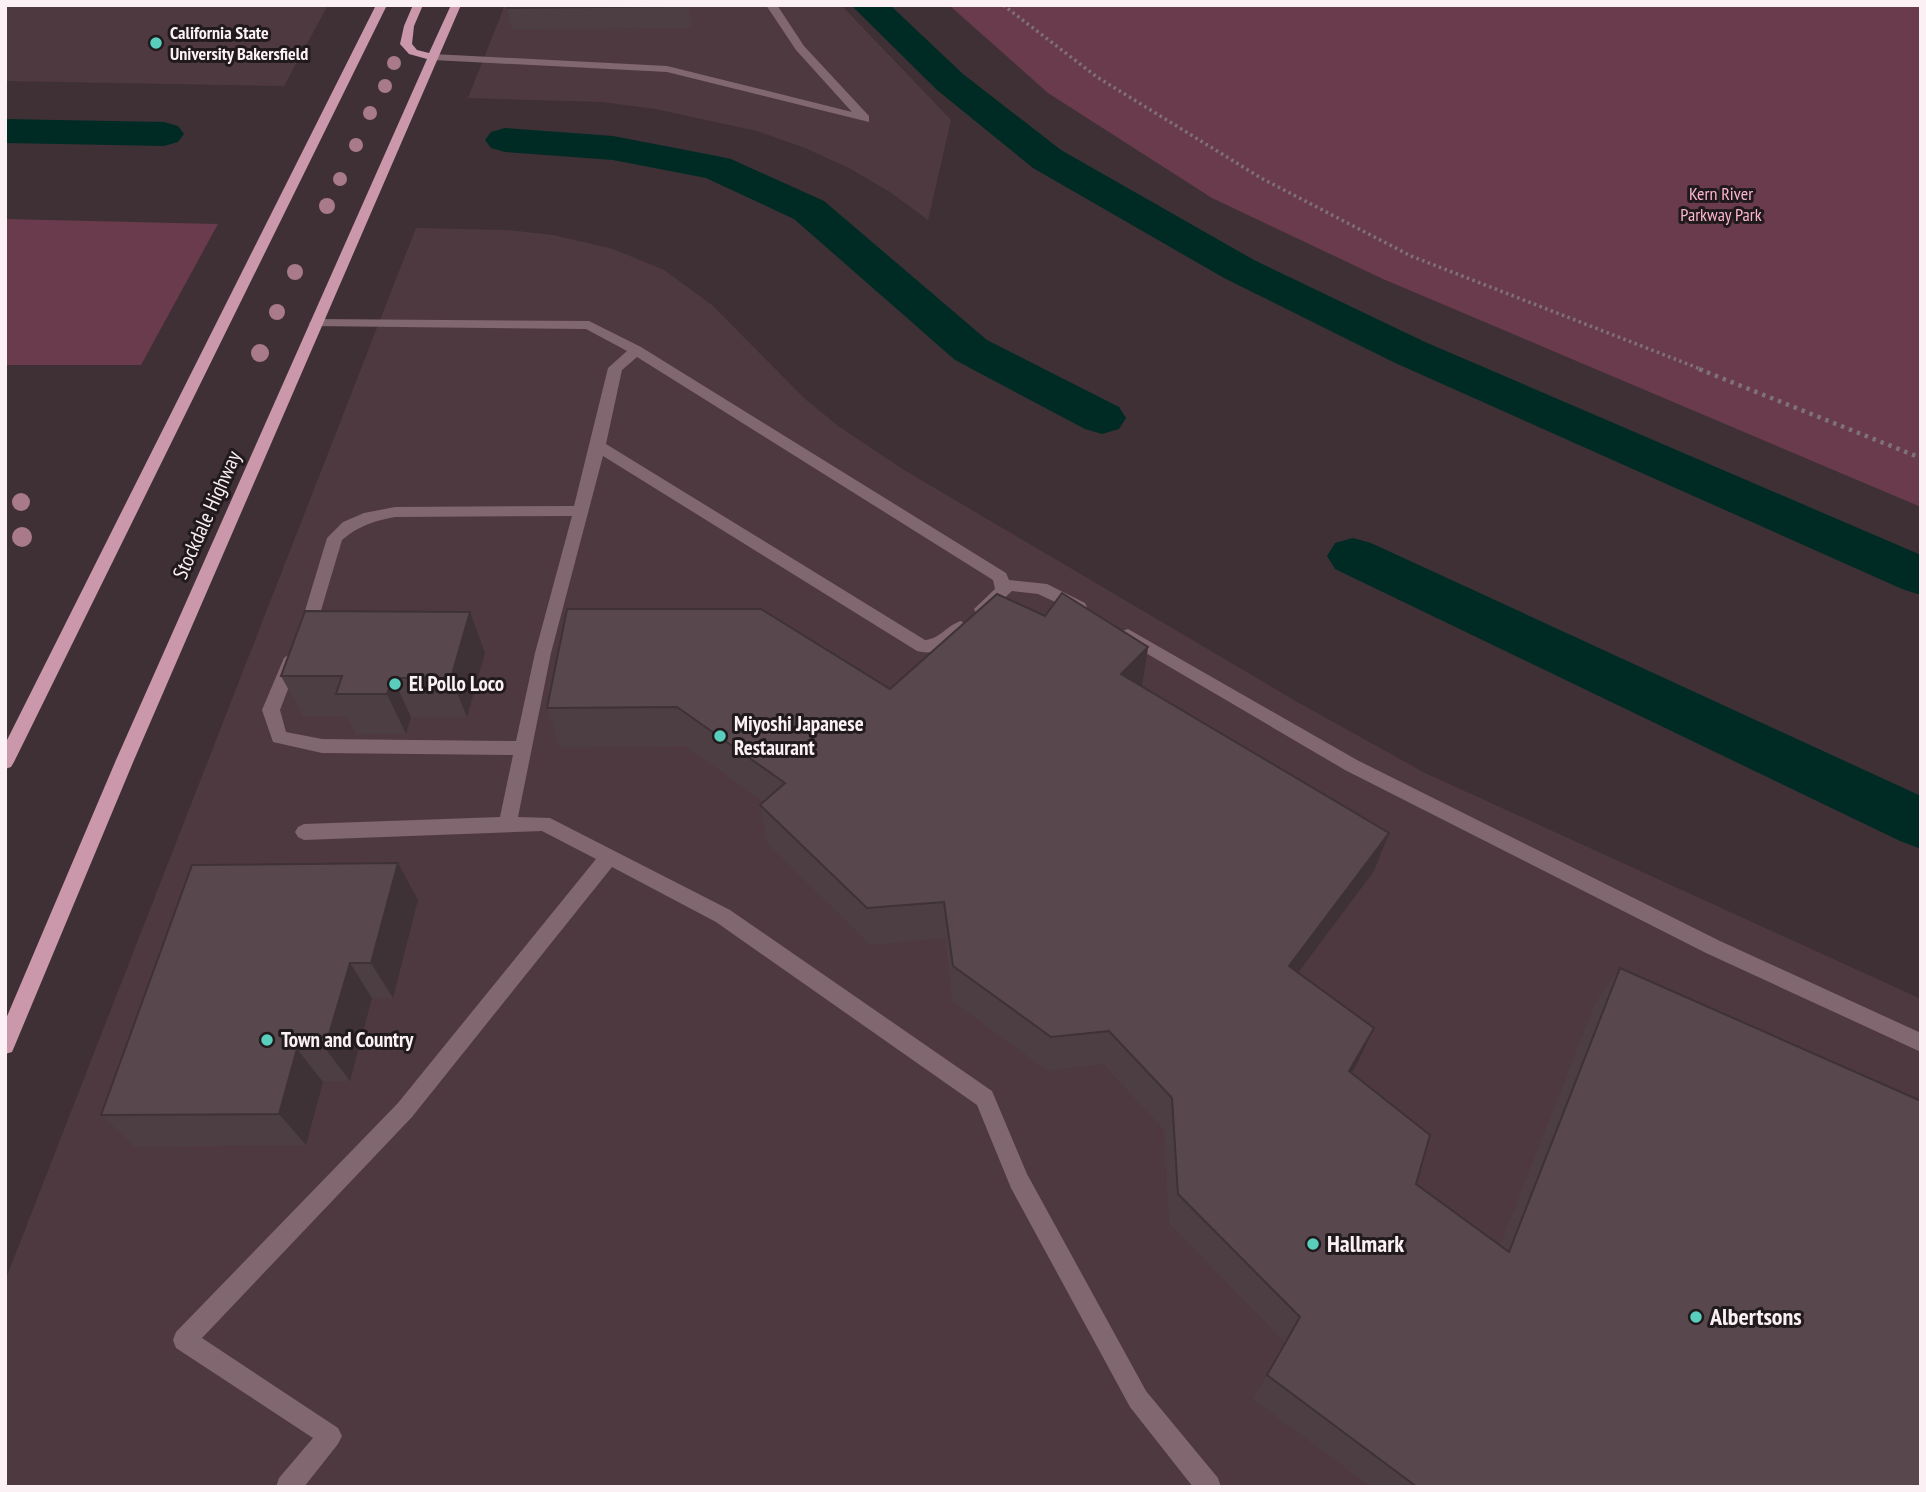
<svg xmlns="http://www.w3.org/2000/svg" width="1926" height="1492" font-family="'PT Sans Narrow',sans-serif">
  <rect width="100%" height="100%" fill="#3f3035"/>
  <path fill="#4f3941" d="M5 5H328L284 86 5 81Z
    M505 5H841L951 120 928 220 890 192 849 168 805 148 757 131 656 109 602 102 468 98Z
    M416 228 508 230 553 235 613 249 664 270 712 305 804 398 838 426 904 470 1299 703 1425 773 1921 999V1487H5V1281Z"/>
  <path fill="#6a3b4d" d="M949 5H1921V507L1383 279 1212 198 1048 93Z
    M5 219 218 224 141 365H5Z"/>
  <g fill="none" stroke-linecap="round" stroke-linejoin="round">
    <path fill="#002b25" fill-rule="evenodd" d="M851 5H890L963 74 1061 150 1254 260 1425 342 1921 555V595L1902 589 1393 362 1224 278 1033 168 937 90Z
      M5 119 164 122 178 126 184 134 178 142 164 146 5 143Z
      M505 128 613 136 717 156 731 159 824 201 987 340 1119 407 1126 418 1119 429 1102 434 1085 429 955 360 794 219 706 178 613 160 505 152 491 148 485 140 491 132Z
      M1353 538 1371 543 1921 796V849L1900 841 1335 569 1327 556 1335 543Z"/>
    <path stroke="#7f7276" stroke-width="3.5" stroke-dasharray="2.5 3.5" stroke-linecap="butt" d="M1003 5 1097 77 1261 178 1411 256 1703 370"/>
    <path stroke="#7f7276" stroke-width="4.5" stroke-dasharray="3.5 5" stroke-linecap="butt" d="M1699 369 1921 458"/>
    <path fill="#816770" fill-rule="evenodd" d="M766 5H777L804 46 869 116V122L667 72 433 60 427 57 433 54 667 66 852 112 796 50Z
      M316 319 589 321 641 347 1006 573 1009 580 1047 584 1085 603 1087 607 1085 611 1079 613 1038 594 1012 591 988 613H976L974 609 995 589 993 580 637 357 622 370 606 444 925 640C940 639 947 625 961 621L969 627C959 643 937 657 917 651L603 456 551 653 518 817 550 818 730 910 992 1091 1027 1174 1146 1391 1218 1478 1221 1487H1193L1130 1407 1011 1188 977 1105 716 922 612 867 412 1117 202 1338 338 1428 342 1436 338 1444 304 1487H276L279 1478 313 1438 176 1348 173 1340 176 1332 398 1103 596 859 542 831 304 840 298 837 295 832 298 827 304 824 500 817 513 755 322 753 273 742 262 710 284 658 292 652 300 658 280 710 286 732 322 739 516 741 535 653 572 516 395 517C374 521 358 526 342 540L314 634 306 640 298 634 327 538 343 522 364 513 395 507 574 506 608 368 627 351 586 329 311 326 309 323Z
      M1128 629 1357 760 1720 941 1921 1033V1052L1706 953 1345 770 1122 639 1120 635 1122 631Z"/>
    <path fill="#cb97aa" fill-rule="evenodd" d="M376 5H387L14 762 11 767 5 769V744Z
      M413 5H423L414 26 412 44 417 50 429 53 451 5H461L134 760 15 1045 12 1052 5 1054V1021L116 760 427 59 409 54 400 44 404 26Z"/>
  </g>
  <g fill="#a87a8a">
    <circle cx="394" cy="63" r="7"/>
    <circle cx="385" cy="86" r="7"/>
    <circle cx="370" cy="113" r="7"/>
    <circle cx="356" cy="145" r="7"/>
    <circle cx="340" cy="179" r="7"/>
    <circle cx="327" cy="206" r="8"/>
    <circle cx="295" cy="272" r="8"/>
    <circle cx="277" cy="312" r="8"/>
    <circle cx="260" cy="353" r="9"/>
    <circle cx="21" cy="502" r="9"/>
    <circle cx="22" cy="537" r="10"/>
  </g>
  <path fill="#4c3e42" d="M688 5 692 28 512 30 507 8Z
    M470 612 485 653 467 717H411L406 734H356L347 716H303L281 676Z
    M1045 616 1148 647 1143 686 1389 833 1374 871 1298 973 1374 1028 1358 1062 1352 1073 1416 1184 1500 1246 1595 1003 1620 968 1921 1487H1371L1253 1399 1285 1343 1169 1223 1164 1130 1103 1064 1048 1071 953 1002 945 938 870 945 767 843 760 805 763 802 686 746 560 748 547 708 890 689Z
    M398 863 418 900 393 998H372L350 1081 323 1082 306 1145 135 1147 101 1115Z"/>
  <path fill="#3e3236" d="M470 612 485 653 467 717 451 678Z
    M1148 647 1142 687 1121 674Z
    M393 678 411 717 406 734 387 694Z
    M1389 833 1374 871 1277 1001 1289 966Z
    M398 863 418 900 393 998 371 963Z
    M350 963 372 998 350 1081 325 1048Z
    M1374 1028 1358 1062 1334 1103 1349 1071Z
    M297 1049 323 1082 306 1145 279 1114Z"/>
  <path fill="#58484d" stroke="#3e3236" stroke-width="2" d="M508 5H688V6L507 8Z
    M1062 593 1148 647 1121 674 1389 833 1289 966 1374 1028 1349 1071 1430 1135 1416 1184 1509 1252 1620 968 1921 1101V1487H1417L1267 1375 1300 1317 1178 1194 1172 1098 1109 1031 1051 1037 953 966 944 902 867 908 760 805 785 783 677 707 547 708 567 609H761L890 689 997 594 1045 616Z
    M305 611 470 612 451 678H393L387 694H336L342 676H281Z
    M398 863 371 963H350L325 1048 297 1049 279 1114 101 1115 192 865Z"/>
  <g fill="#5acebd" stroke="#211a1d" stroke-width="2.5">
    <circle cx="156" cy="43" r="7"/>
    <circle cx="395" cy="684" r="7"/>
    <circle cx="720" cy="736" r="7"/>
    <circle cx="267" cy="1040" r="7"/>
    <circle cx="1313" cy="1244" r="7"/>
    <circle cx="1696" cy="1317" r="7"/>
  </g>
  <g text-anchor="middle" stroke-width="6" stroke-linejoin="round" paint-order="stroke">
    <g font-size="18" font-weight="bold" fill="#fbf1f5" stroke="#211a1d" text-anchor="start">
      <text x="170" y="39">California State<tspan x="170" dy="21">University Bakersfield</tspan></text>
    </g>
    <g font-size="18" fill="#fdb6d0" stroke="#211a1d">
      <text x="1721" y="200">Kern River<tspan x="1721" dy="21">Parkway Park</tspan></text>
    </g>
    <g font-size="21" fill="#fbf1f5" stroke="#211a1d">
      <text transform="translate(207 515) rotate(-66)" y="7">Stockdale Highway</text>
    </g>
    <g font-size="21" font-weight="bold" fill="#fbf1f5" stroke="#211a1d" text-anchor="start">
      <text x="409" y="691">El Pollo Loco</text>
      <text x="734" y="731">Miyoshi Japanese<tspan x="734" dy="24">Restaurant</tspan></text>
      <text x="281" y="1047">Town and Country</text>
    </g>
    <g font-size="24" font-weight="bold" fill="#fbf1f5" stroke="#211a1d" text-anchor="start">
      <text x="1327" y="1252">Hallmark</text>
      <text x="1710" y="1325">Albertsons</text>
    </g>
  </g>
  <rect width="1926" height="1492" fill="none" stroke="#fbf1f5" stroke-width="14"/>
</svg>
